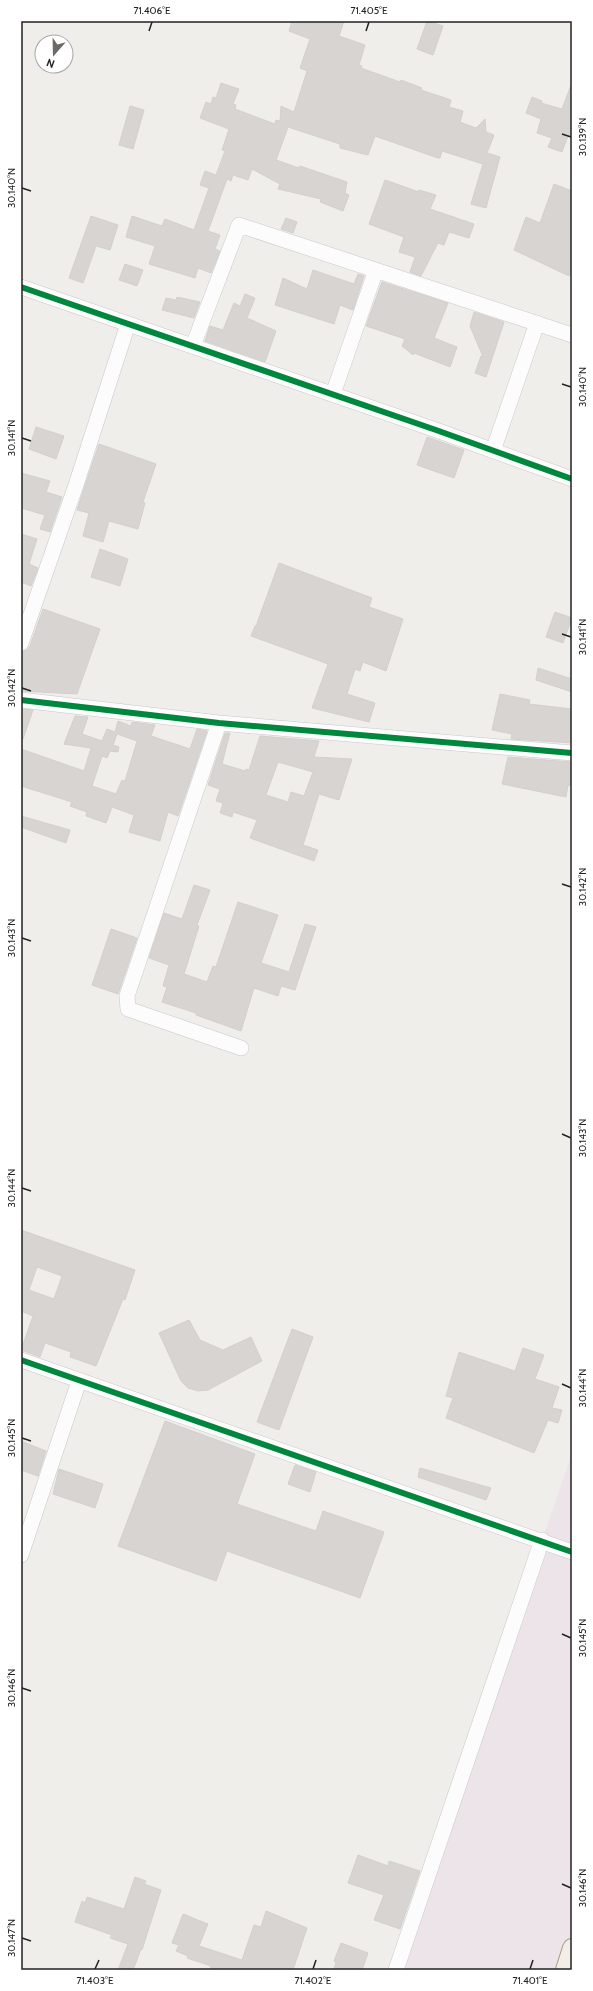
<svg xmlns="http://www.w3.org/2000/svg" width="593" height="1991" font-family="Cabin,sans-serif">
  <rect width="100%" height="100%" fill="#f0eeeb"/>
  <path fill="#ede4e9" d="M572 1454V1970H396L543 1537Z"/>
  <path fill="#d7d4d2" stroke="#d3d0cc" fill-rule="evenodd" d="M292 21H344L339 36 365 45 359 65 362 66 361 68 400 82 401 80 422 88 421 90 451 100 449 107 463 111 460 122 476 128 485 119 486 132 494 135 487 153 500 157 486 208 471 204 483 164 442 151 440 158H438L375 136 368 155 340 148V144L288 127 276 160 299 168 300 166 347 182 345 193 349 195 343 211 320 202 321 199 278 189 280 184 252 169 248 180 233 175 231 181 227 179 208 231 220 235 215 249 220 251 211 273 198 268 195 278 149 264 155 246 126 237 132 216 162 226 165 219 194 230 209 188 200 185 205 171 216 175 225 151 222 150 229 129 200 118 206 102 211 104 213 97 216 98 221 83 239 89 233 104 236 105 235 109 275 124 276 120 280 121 281 106 294 112 307 71 300 68 310 39 289 31Z
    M427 21 443 26 433 55 417 49Z
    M571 85 572 137 568 136 562 152 548 147 552 138 537 133 541 119 526 113 532 97 542 101 541 103 562 109Z
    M130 106 144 110 133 149 119 145Z
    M385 180 419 192V190L436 195 430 209 474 224 469 238 449 232 444 245 438 243 421 276 410 272 415 257 399 252 404 237 369 224Z
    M554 184 572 191V267L569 276 514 250 526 217 540 223Z
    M91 216 118 225 110 250 96 246 83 283 69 278Z
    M286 218 297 222 293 233 281 229Z
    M125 264 143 270 137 286 119 280Z
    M313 270 354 284 358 274 364 276 353 310 340 305 334 324 275 305 283 278 307 289Z
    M382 282 448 303 434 338 457 347 450 367 414 353 413 355 402 346 405 339 366 326Z
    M245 294 255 298 247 318 276 331 265 362 205 341 210 326 223 330 234 303 240 306Z
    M177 297 200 302 194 318 162 310 166 298 176 300Z
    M474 312 504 322 486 377 475 373 481 356 483 357 470 326Z
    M36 427 64 436 56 459 29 449Z
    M427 437 464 450 454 478 417 465Z
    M99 444 156 464 143 502 145 503 138 529 109 521 103 542 83 536 89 513 77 510Z
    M21 473 50 481 46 492 62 497 50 532 40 529 45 515 21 508Z
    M21 534 37 539 29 564 38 568 31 586 21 582Z
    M100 549 128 559 120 586 91 577Z
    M279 563 372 598 369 607 403 619 386 671 363 662 360 671 355 669 347 694 375 703 369 722 312 708 328 664 251 636 255 626H256Z
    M43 609 100 629 77 694 21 691V652L27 650 30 646Z
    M555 612 572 618 563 643 546 637Z
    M538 668 572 679V692L536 680Z
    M500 694 530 700 529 704 572 709V743L511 739 512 734 492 730Z
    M21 709 33 710 23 739H21Z
    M75 716 88 717 82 734 102 741 107 729 115 732 118 721 131 726 132 722 155 725 151 736 190 749 197 729 207 731 178 816 168 812 160 841 129 832 134 815 112 807 106 823 86 816 87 812 70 806 72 802 21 786V749L84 771 91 748 64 744ZM117 734 137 741 125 781 122 780 116 794 92 786 102 756 107 758 110 751 118 752 119 747 113 745Z
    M225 733H230L222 764 245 771 246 769 249 770 260 736 319 741 314 757 352 759 339 800 319 794 303 845 318 850 314 861 250 838 257 820 233 812 232 817 220 813 223 803 216 801 220 789 208 785ZM278 762 313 772 304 796 291 792 288 802 266 795Z
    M508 757 572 762V786L568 785 566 797 502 784Z
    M21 816 70 830 66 843 21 827Z
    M194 885 210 890 197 925 199 926 184 974 207 982 213 966 216 967 238 902 278 915 261 963 289 972 305 924 316 927 295 990 281 986 278 996 254 988 241 1031 196 1015V1013L162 1002 167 987 163 986 169 965 149 958 164 913 182 919Z
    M111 929 137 938 118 994 92 985Z
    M21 1230 135 1270 125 1300 123 1299 96 1366 70 1357 71 1352 45 1343 40 1357 21 1350 33 1316 21 1311ZM37 1267 62 1276 54 1299 29 1290Z
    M189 1320 200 1340 223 1350 251 1337 262 1361 208 1390 198 1391 188 1388 181 1381 159 1333Z
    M292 1329 313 1337 279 1430 257 1422Z
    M523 1348 544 1355 535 1379 559 1387 552 1408 562 1410 558 1423 548 1420 534 1453 446 1418 453 1398 446 1396 459 1352 515 1371Z
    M165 1421 255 1454 237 1504 316 1531 323 1511 384 1532 360 1598 227 1551 216 1581 118 1546Z
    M21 1441 46 1451 38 1476 21 1470Z
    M295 1465 316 1472 310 1492 288 1484Z
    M420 1468 491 1488 486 1500 418 1477Z
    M59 1469 103 1484 95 1508 53 1494Z
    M358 1855 388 1866 389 1861 420 1871 400 1929 374 1920 384 1895 348 1883Z
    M135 1877 146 1881 144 1884 161 1890 142 1950 141 1949 133 1970H118L128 1944 110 1938 112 1935 75 1922 82 1901 85 1903 87 1897 124 1909Z
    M266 1911 307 1928 293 1970H210L211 1966 187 1958 188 1956 176 1951 179 1945 172 1943 183 1914 208 1924 199 1946 242 1960 254 1925 261 1927Z
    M341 1943 368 1953 362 1970H334L336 1962 334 1961Z"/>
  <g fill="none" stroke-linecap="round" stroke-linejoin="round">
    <g stroke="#c9c8c7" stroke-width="16">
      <path id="minor" d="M21 287 436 430 572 479
        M193 346 239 225 572 335
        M333 394 376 270
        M493 451 537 323
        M21 643 76 485 128 324
        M21 700 219 723 572 753
        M219 723 127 996 128 1009 241 1048
        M21 1360 572 1552
        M21 1555 79 1381
        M396 1970 542 1540"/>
    </g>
    <g stroke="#a79c86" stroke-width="20">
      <path id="major" d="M565 1970 572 1948"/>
    </g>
    <use href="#minor" stroke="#fdfcfc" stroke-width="15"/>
    <use href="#major" stroke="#f3ede7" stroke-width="18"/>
    <g stroke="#fff" stroke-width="8">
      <path id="cycleway" d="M21 287 436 430 572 479
        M21 700 219 723 572 753
        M21 1360 572 1552"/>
    </g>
    <use href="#cycleway" stroke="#00873e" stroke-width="6"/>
  </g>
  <path fill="none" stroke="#222" stroke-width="1.5" d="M149 31 152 22M366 31 369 22M562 134 571 137M22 188 31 191M562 384 571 387M22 438 31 441M562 634 571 637M22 688 31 691M562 884 571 887M22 938 31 941M562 1134 571 1138M22 1188 31 1191M562 1384 571 1388M22 1438 31 1441M562 1634 571 1638M22 1688 31 1691M562 1884 571 1888M22 1938 31 1941M95 1969 99 1960M313 1969 316 1960M530 1969 533 1960"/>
  <rect width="593" height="1991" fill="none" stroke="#ffffff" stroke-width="44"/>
  <g transform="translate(54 54) rotate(200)"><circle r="19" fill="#ffffff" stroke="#a7a7a7"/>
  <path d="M0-3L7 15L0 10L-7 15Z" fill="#6a6968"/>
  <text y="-6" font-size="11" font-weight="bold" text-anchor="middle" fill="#222222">N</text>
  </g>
  <rect x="22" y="22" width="549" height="1947" fill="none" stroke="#222" stroke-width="1.5"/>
  <g font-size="10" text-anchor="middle" fill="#222">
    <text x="152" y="14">71.406°E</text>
    <text x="369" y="14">71.405°E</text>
    <text transform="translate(582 137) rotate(-90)" y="4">30.139°N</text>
    <text transform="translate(11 188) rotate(-90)" y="4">30.140°N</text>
    <text transform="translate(582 387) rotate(-90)" y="4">30.140°N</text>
    <text transform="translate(11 438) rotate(-90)" y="4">30.141°N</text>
    <text transform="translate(582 637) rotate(-90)" y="4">30.141°N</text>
    <text transform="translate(11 688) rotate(-90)" y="4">30.142°N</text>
    <text transform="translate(582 887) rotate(-90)" y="4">30.142°N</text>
    <text transform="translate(11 938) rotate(-90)" y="4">30.143°N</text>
    <text transform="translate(582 1138) rotate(-90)" y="4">30.143°N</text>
    <text transform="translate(11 1188) rotate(-90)" y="4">30.144°N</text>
    <text transform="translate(582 1388) rotate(-90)" y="4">30.144°N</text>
    <text transform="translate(11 1438) rotate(-90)" y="4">30.145°N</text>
    <text transform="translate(582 1638) rotate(-90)" y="4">30.145°N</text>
    <text transform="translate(11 1688) rotate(-90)" y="4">30.146°N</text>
    <text transform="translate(582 1888) rotate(-90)" y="4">30.146°N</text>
    <text transform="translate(11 1938) rotate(-90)" y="4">30.147°N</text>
    <text x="95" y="1984">71.403°E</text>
    <text x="313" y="1984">71.402°E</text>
    <text x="530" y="1984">71.401°E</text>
  </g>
</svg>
